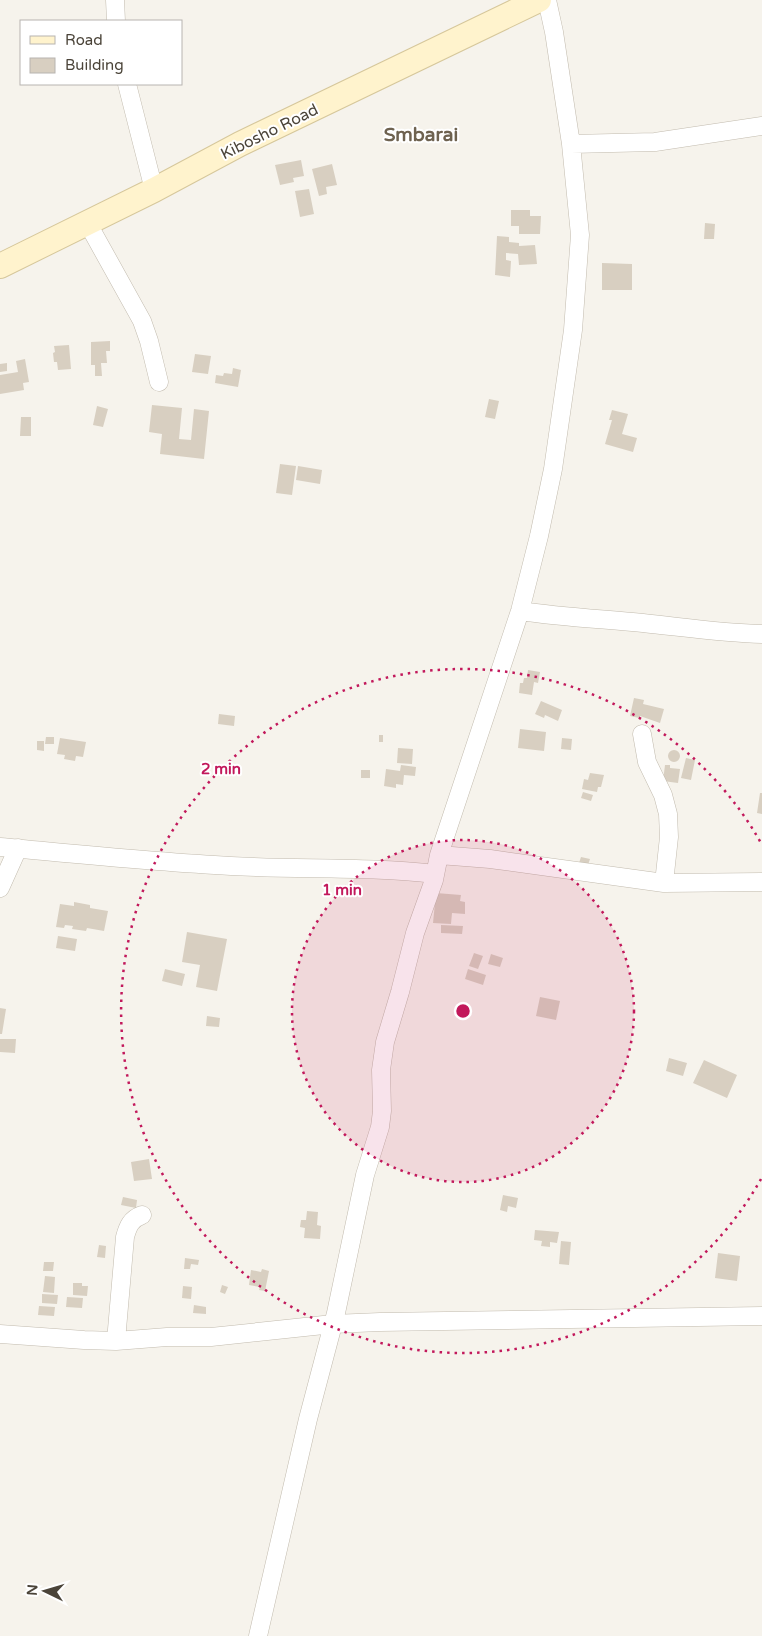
<svg xmlns="http://www.w3.org/2000/svg" width="762" height="1636" font-family="'Varela Round',sans-serif">
  <rect width="100%" height="100%" fill="#f6f3ec"/>
  <path fill="#d8cfc1" d="M301 160 304 176 293 178 294 182 280 185 275 165Z
    M332 164 337 185 326 187 327 194 319 196 312 169Z
    M309 189 314 214 300 217 295 191Z
    M511 210H530V216H541L540 234H519V226H511Z
    M705 223 715 224 714 239H704Z
    M497 236 509 237V242L519 243V246L535 245 537 264 519 265 518 254 506 253V260L511 261 510 277 495 275Z
    M602 263 632 264V290H602Z
    M110 341V351H106L107 363H101L102 376H95V365H91V342Z
    M69 345 71 369 58 370 57 362H54L53 353 55 352 54 346Z
    M195 354 211 356 208 374 192 372Z
    M25 359 29 382 23 383 24 390 0 394V375L18 372 16 361Z
    M7 363V371L0 372V364Z
    M233 368 241 370 238 387 215 383 216 375 223 376 224 373 232 374Z
    M489 399 499 401 495 419 485 417Z
    M152 405 182 408 179 439 191 440 194 409 209 411 204 459 160 454 162 434 149 432Z
    M97 406 108 409 103 427 93 425Z
    M612 410 628 414 622 434 637 438 633 452 605 444 612 420H609Z
    M21 417H31V436H20Z
    M280 464 296 466 292 495 276 493Z
    M298 466 322 470 320 484 296 480Z
    M528 670 540 672 538 683 534 682 532 695 519 693 520 683H523L524 678H527Z
    M634 698 644 700 643 704 664 709 660 723 640 716 639 718 630 716Z
    M541 701 562 710 558 721 545 715 544 718 535 714Z
    M219 714 235 716 234 726 218 724Z
    M520 729 546 732 544 751 518 748Z
    M379 735H383V742H379Z
    M46 737H54V744H45Z
    M60 738 86 742 83 757 76 756 75 761 64 759 65 755 57 754Z
    M562 738 572 739 571 750 561 749Z
    M37 741H44V751L37 750Z
    M398 748 413 749 412 764 397 763Z
    M668 756a6 6 0 1 1 12 0a6 6 0 1 1-12 0Z
    M686 758 695 760 691 780 681 778Z
    M401 765 416 767 415 776 404 775 403 785 396 784V788L384 786 386 769 400 771Z
    M665 765H670V768L680 769 678 783 663 781Z
    M361 770H370V778H361Z
    M590 773 604 775 601 787H598L597 792 582 789 584 779 588 780Z
    M583 792 593 795 591 801 581 798Z
    M760 793H762V814L757 813Z
    M581 857 590 859 587 868 578 866Z
    M436 893 461 895 460 901 465 902V914L452 913 451 924 433 923Z
    M74 902 90 905V908L108 911 104 931 87 928 86 931 72 929 73 926 65 925 64 928 56 927 60 904 74 906Z
    M441 925 463 926 462 934 441 933Z
    M187 932 227 939 217 991 196 987 200 965 182 962Z
    M58 936 77 939 75 951 56 948Z
    M474 953 483 956 478 969 469 966Z
    M491 954 503 958 500 967 488 964Z
    M165 969 185 974 182 986 162 981Z
    M468 969 486 975 483 985 465 979Z
    M540 997 560 1001 556 1020 536 1016Z
    M0 1008 6 1009 2 1034H0Z
    M207 1016 220 1018 219 1027 206 1026Z
    M0 1039H16L15 1053 0 1052Z
    M669 1058 687 1063 683 1076 666 1071Z
    M704 1060 737 1075 727 1098 693 1083Z
    M149 1159 152 1179 134 1181 131 1162Z
    M503 1195 518 1198 516 1208 508 1206 507 1212 500 1210Z
    M123 1197 137 1200 136 1208 121 1205Z
    M307 1211 318 1212 317 1225 321 1226 320 1239 304 1238 305 1228 300 1227 301 1220H306Z
    M535 1230 559 1232 557 1243 550 1242V1247L541 1246 542 1241 534 1240Z
    M561 1241 571 1242 569 1265 559 1264Z
    M99 1245 106 1246 105 1258 97 1257Z
    M718 1253 740 1256 737 1281 715 1278Z
    M185 1258 199 1260 198 1265 191 1264 190 1269H184Z
    M44 1262H54L53 1271H43Z
    M262 1269 269 1271 265 1291 259 1290 260 1287 249 1285 251 1270 261 1272Z
    M45 1276 55 1277 54 1293 43 1292Z
    M73 1283H82V1286H88L87 1296 73 1295Z
    M222 1285 228 1287 225 1294 220 1292Z
    M183 1286 192 1287 191 1299 182 1298Z
    M42 1294 58 1295 57 1304 42 1303Z
    M67 1297 83 1298 82 1308 66 1307Z
    M194 1305 206 1307V1314L193 1313Z
    M39 1306 55 1307 54 1316 38 1315Z"/>
  <g fill="none" stroke-linecap="round" stroke-linejoin="round">
    <g stroke="#c2bbae" stroke-width="19">
      <path id="street" d="M115 0 116 21
        M127 84 154 190
        M571 144 655 142 762 126
        M87 222 142 321 149 341 159 382
        M520 611C561 617 601 619 643 623 682 627 722 633 762 634
        M642 734 647 762 663 795 668 814 669 837 664 883
        M0 847C77 854 154 862 231 866 299 870 367 866 435 874
        M439 855 490 859 664 883 762 882
        M0 888 18 848
        M0 1334 84 1340 116 1341 167 1337H211L333 1324 380 1322 762 1316
        M116 1341 125 1237C128 1226 131 1219 142 1215
        M258 1636 308 1419 336 1313 365 1175 380 1127 382 1111 381 1070 385 1042 400 992 415 933 434 880 439 855 520 611 539 536 553 469 573 330 580 235 571 144 554 32 547 0"/>
    </g>
    <g stroke="#d6c79b" stroke-width="26">
      <path id="secondary" d="M0 266 154 190 240 144 539 0"/>
    </g>
    <use href="#street" stroke="#fff" stroke-width="18"/>
    <use href="#secondary" stroke="#fff3cd" stroke-width="24"/>
  </g>
  <circle cx="463" cy="1011" r="171" fill="#c2185b" fill-opacity=".12"/>
  <g fill="none" stroke="#c2185b" stroke-width="2.5" stroke-dasharray="2.5 5">
    <circle cx="463" cy="1011" r="171"/>
    <path d="M761 1179A342 342 0 1 1 761 843"/>
  </g>
  <g text-anchor="middle" stroke-width="4" stroke-linejoin="round" paint-order="stroke">
    <g font-size="16" fill="#4b4439" stroke="#fff">
      <text transform="translate(269 131) rotate(-26)" y="6">Kibosho Road</text>
    </g>
    <g font-size="19" font-weight="bold" fill="#6e6250" stroke="#fff">
      <text x="421" y="141">Smbarai</text>
    </g>
  </g>
  <circle cx="463" cy="1011" r="8" fill="#c2185b" stroke="#fff" stroke-width="2.5"/>
  <g font-size="15" text-anchor="middle" font-weight="bold" fill="#c2185b" stroke="#fff" stroke-width="4" stroke-linejoin="round" paint-order="stroke">
    <text x="221" y="774">2 min</text>
    <text x="342" y="895">1 min</text>
  </g>
  <rect x="20" y="20" width="162" height="65" fill="#ffffff" stroke="#b7b4b0"/>
  <rect x="30" y="36" width="25" height="8" fill="#fff3cd" stroke="#b7b4b0"/>
  <text x="65" y="45" font-size="15" fill="#4b4439">Road</text>
  <rect x="30" y="58" width="25" height="15" fill="#d8cfc1" stroke="#b7b4b0"/>
  <text x="65" y="70" font-size="15" fill="#4b4439">Building</text>
  <g transform="translate(45 1591) rotate(275)" stroke="#ffffff" stroke-width="4" paint-order="stroke">
  <path d="M0-4L9 19L0 12L-9 19Z" fill="#4b4439"/>
  <text y="-8" font-size="14" font-weight="bold" text-anchor="middle" fill="#4b4439">N</text>
  </g>
</svg>
